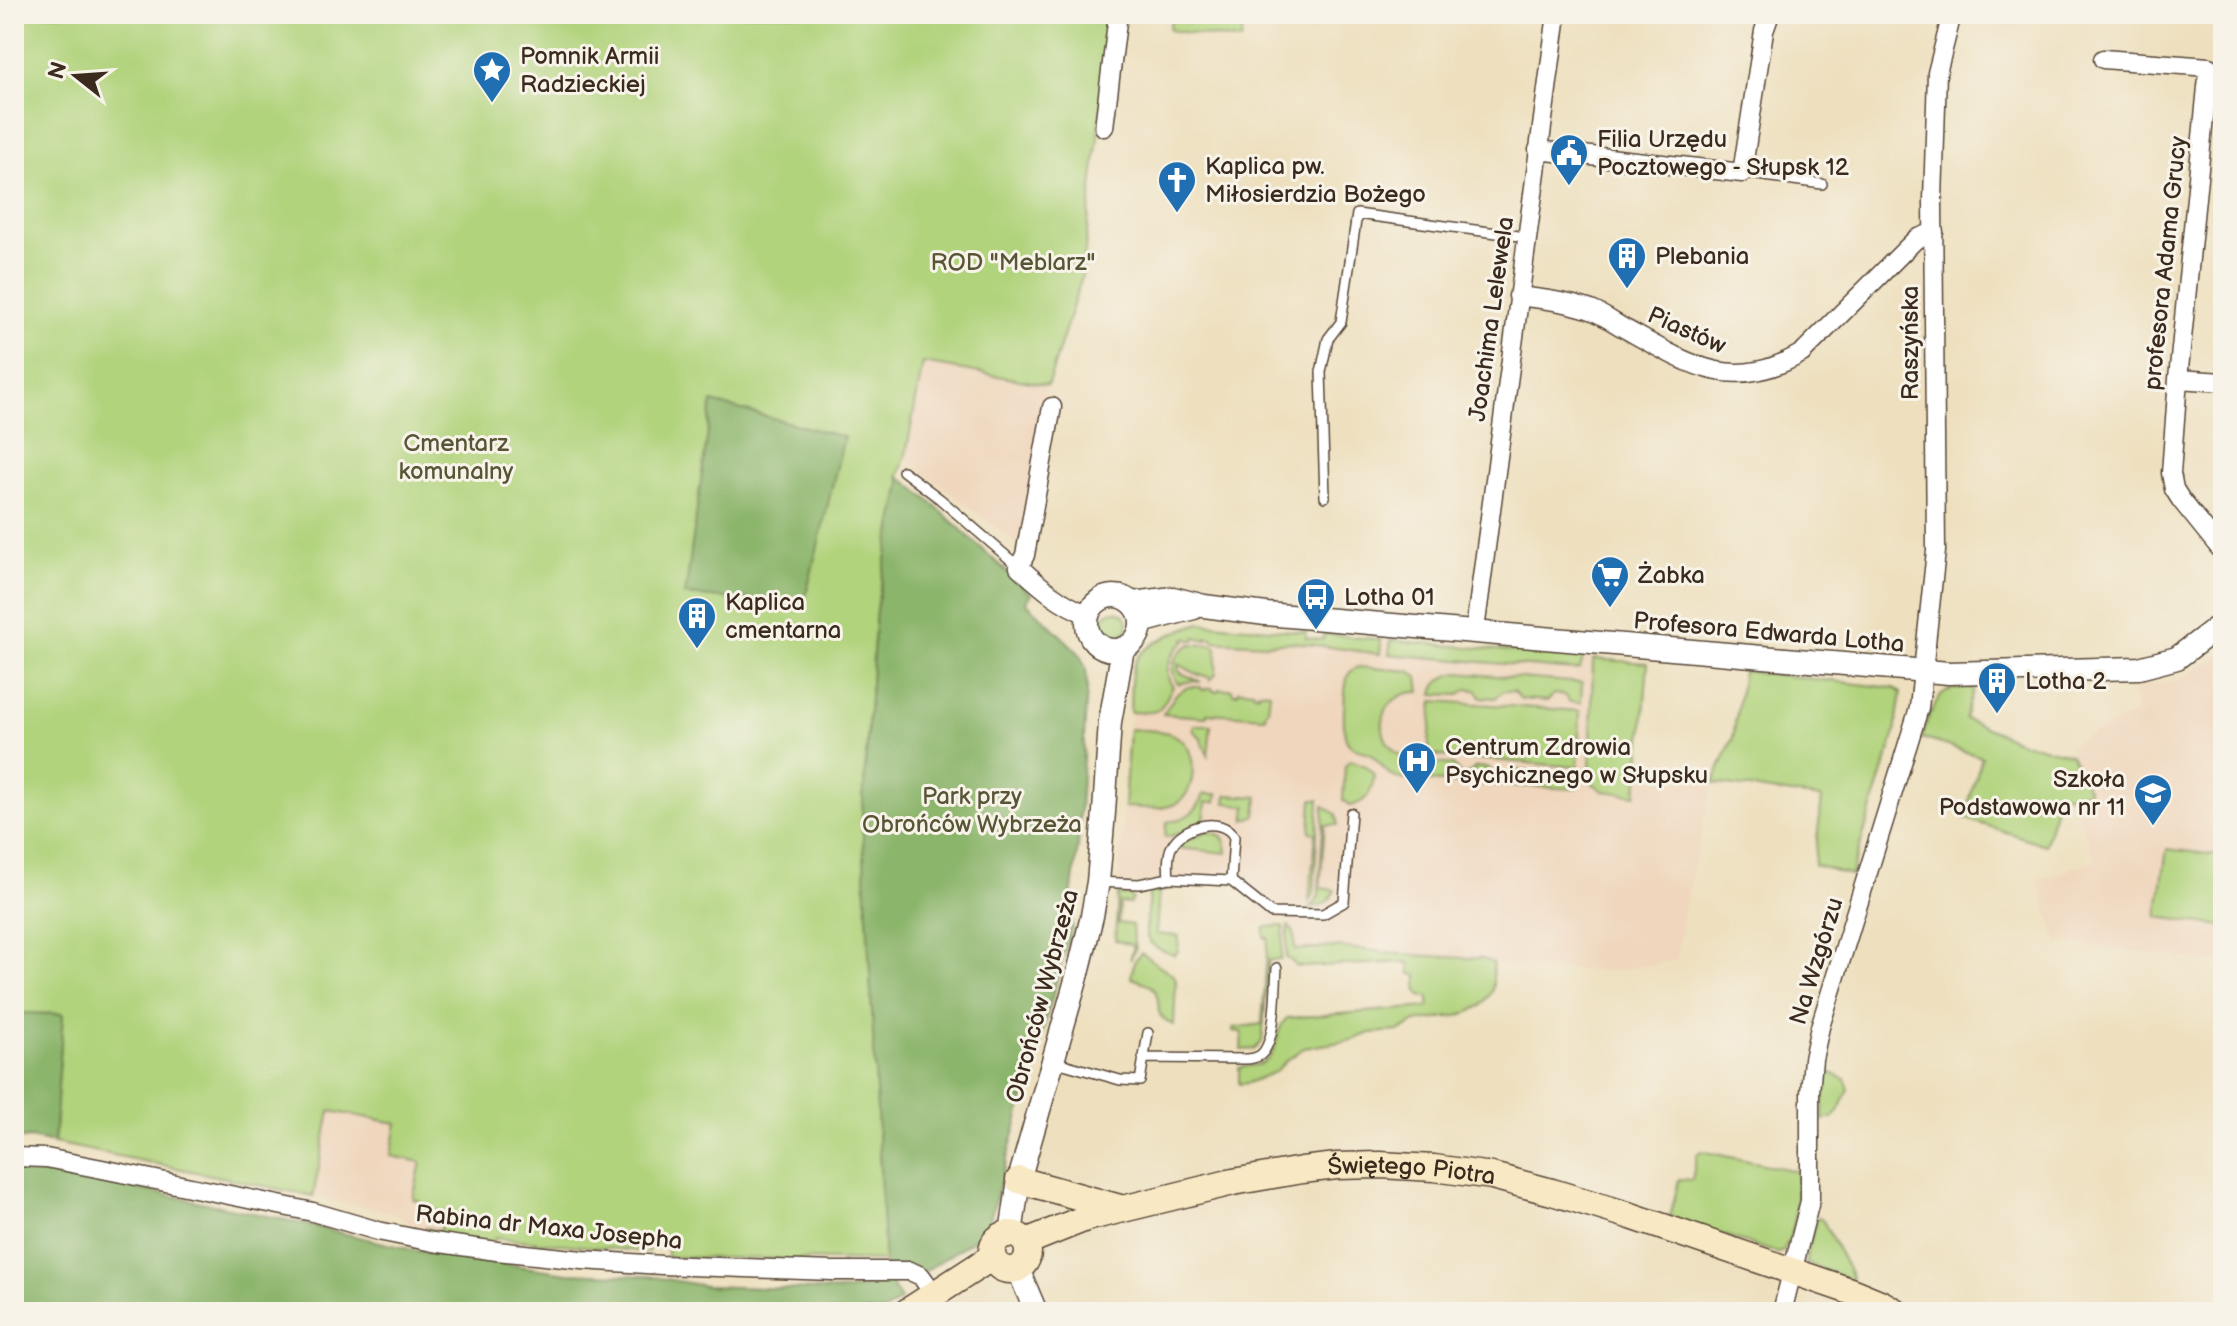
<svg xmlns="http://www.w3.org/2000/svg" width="2237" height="1326" font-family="'Balsamiq Sans',sans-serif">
  <rect width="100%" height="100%" fill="#f7f3e8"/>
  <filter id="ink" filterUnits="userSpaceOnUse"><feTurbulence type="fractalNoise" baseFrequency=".0125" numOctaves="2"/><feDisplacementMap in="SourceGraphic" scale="16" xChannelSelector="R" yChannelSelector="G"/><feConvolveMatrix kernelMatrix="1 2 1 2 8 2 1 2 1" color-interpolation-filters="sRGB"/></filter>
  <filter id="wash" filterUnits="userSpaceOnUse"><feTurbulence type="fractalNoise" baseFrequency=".006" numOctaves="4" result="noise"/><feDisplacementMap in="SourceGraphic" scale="32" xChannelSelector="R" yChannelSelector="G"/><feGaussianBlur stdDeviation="1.8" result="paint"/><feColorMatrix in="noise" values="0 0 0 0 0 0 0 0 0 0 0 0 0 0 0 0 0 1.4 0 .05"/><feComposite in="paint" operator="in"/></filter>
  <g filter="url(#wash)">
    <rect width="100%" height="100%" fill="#eee0bf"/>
    <path fill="#efd6bc" d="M924 363 1048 385 1018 544 905 459Z
      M1200 623 1306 632V638L1323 640 1324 634 1648 663 1639 777 1713 783 1682 918 1677 960 1611 972 1368 957 1293 962 1290 920 1248 923 1257 903 1231 881 1118 884 1134 666 1140 655 1153 645Z
      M2223 653V963L2057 941 2038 880 2096 860 2068 795 2088 791 2068 745 2136 713 2134 687 2173 682Z
      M329 1111 398 1122 421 1162 419 1207 443 1212 440 1231 424 1236 396 1214 313 1196Z"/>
    <path fill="#b1d37c" stroke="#767e4d" stroke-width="2" d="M14 14H1112L1082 276 1048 385 923 363 906 454 899 476 901 484 876 610 862 816 885 1261 667 1257V1241L650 1240 648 1252 495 1238 492 1245 424 1236 426 1228 440 1231 443 1212 418 1207 419 1200 413 1199 421 1162 391 1156 397 1123 330 1111 313 1196 54 1143 63 1014 14 1013Z
      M1172 14H1245L1241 41 1169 30Z
      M1102 624a13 13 0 1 1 26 0a13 13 0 1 1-26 0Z
      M1200 623 1306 632V638L1323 640 1324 634 1381 640 1380 654 1293 642 1267 644 1213 641V638L1207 637V640L1196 637 1195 640H1190L1188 638 1184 639 1185 642C1169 653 1162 673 1173 687 1158 712 1162 714 1130 712 1131 697 1129 676 1135 662 1143 644 1182 629 1200 623Z
      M1391 640 1583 658 1580 669 1574 670 1389 654Z
      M1191 644 1213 645 1217 648 1216 674 1210 680 1209 677 1199 675 1178 664 1179 672 1201 682 1191 681 1178 684C1167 668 1175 653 1191 644Z
      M1593 659 1648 663 1639 777 1636 795 1603 791 1590 781Z
      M1359 667 1410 671 1418 677 1420 692C1373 691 1370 752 1414 760L1412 780C1382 779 1390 769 1371 755 1364 750 1354 750 1348 743 1341 735 1344 683 1349 674 1352 669 1354 669 1359 667Z
      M1743 671 1894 688 1901 693 1895 733 1851 875 1814 865 1822 798 1713 783 1733 738Z
      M1459 673 1582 683 1581 703 1570 702 1564 695 1554 694 1547 701 1521 699 1513 691H1504L1495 698 1481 697 1476 690 1467 689 1459 695 1433 694C1435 680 1446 675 1459 673Z
      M1188 687H1201L1202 690H1207V688H1212L1213 691H1218L1219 689H1232L1233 693H1238V690L1254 691V694H1258V691L1270 692 1268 710 1266 711 1265 717 1207 713 1206 717 1163 714 1176 694Z
      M1974 688 1965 719 2023 743 2071 754 2089 791 2059 796 2045 845 1964 818 1982 757 1922 738 1930 712H1932C1941 686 1949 689 1974 688Z
      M1433 701 1580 711 1578 767 1428 755Z
      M1194 725H1211L1208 755 1200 737 1193 730Z
      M1129 729C1145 731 1166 729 1179 738 1199 751 1197 794 1175 804 1161 811 1139 807 1124 807Z
      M1350 760 1366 766 1374 775C1373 791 1367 803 1350 806L1343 800 1345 766Z
      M1428 762 1453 765 1460 774H1468L1476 767 1489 768 1497 777 1505 778 1515 770 1541 772 1546 779 1558 780 1565 774 1577 775 1576 789 1426 781Z
      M1204 794H1217L1216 802H1206L1204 822C1193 826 1175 837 1165 837L1167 822C1185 820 1198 811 1204 794Z
      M1227 795 1258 797 1256 815 1245 820 1247 806 1226 803Z
      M1312 800H1319L1314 894 1309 901 1316 833 1310 832Z
      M1324 806 1336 814 1338 825H1325L1320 888 1335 890C1331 901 1322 907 1310 907L1316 902 1319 895Z
      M1206 832C1220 832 1227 839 1227 853L1176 848 1187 840Z
      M2167 849 2223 856V926L2157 917Z
      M1156 885 1167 886V891H1159L1156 934 1179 936 1178 951 1174 955C1166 953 1149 946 1147 936 1144 927 1149 898 1150 887Z
      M1118 894 1130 896 1133 899 1130 904 1120 903 1118 923 1132 925 1133 939 1136 948 1130 960 1134 946 1115 940Z
      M1288 926 1294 932 1295 950 1336 947 1412 955 1483 959 1493 963V986L1491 993 1481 1006 1471 1011 1457 1016 1416 1022 1399 1031 1370 1033 1352 1040 1304 1048 1286 1061 1275 1072 1248 1083 1239 1084V1068C1246 1066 1254 1066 1260 1064 1281 1055 1273 1030 1287 1018L1429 1007V997L1422 996 1417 991V975L1410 974V966L1408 962 1302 967 1295 966 1293 962 1286 958Z
      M1267 927 1281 926 1284 928 1281 960H1269L1262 1042 1255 1049 1241 1050 1242 1032 1233 1031V1028L1262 1024 1268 938 1264 937V929Z
      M1141 953 1172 974 1176 979 1174 1025C1141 1014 1179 990 1131 978L1134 962Z
      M1825 1070 1845 1079 1849 1089 1842 1105 1833 1118 1823 1120Z
      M1701 1151 1797 1171C1797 1196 1798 1231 1782 1252L1777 1253 1670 1217 1679 1179 1692 1180 1697 1154Z
      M1819 1217 1822 1219 1852 1277 1850 1280 1806 1263V1258L1816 1219Z"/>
    <path fill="#8cb56c" stroke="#647045" stroke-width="2" d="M712 402 844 437 804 604 685 595Z
      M899 476 931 502 1031 594 1026 602 1078 652 1086 668 1087 686 1078 846 1070 905 1072 927 990 1219 982 1234 922 1273 885 1269 862 817 876 610 901 484Z
      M14 1013 63 1014 54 1143 30 1138 14 1140Z
      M14 1167 49 1170 282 1219 422 1252 567 1273 649 1276 705 1286 846 1291 889 1280 901 1300 883 1312H208L201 1309 186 1307 164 1312H82L14 1302Z"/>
  </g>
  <g filter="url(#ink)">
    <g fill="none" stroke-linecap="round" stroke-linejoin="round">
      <g stroke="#564536" stroke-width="12">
        <path id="service" d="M1742 173 1822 184
          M903 471 940 499 1019 567
          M1325 497 1321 372 1328 339 1341 322 1357 214 1526 237
          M1169 878C1168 868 1167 855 1172 846 1182 826 1222 815 1234 837L1231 881
          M1098 882 1139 884 1169 878 1231 881 1271 913 1323 914 1344 902 1351 813
          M1143 1058 1246 1059C1250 1059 1255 1058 1259 1056 1277 1045 1275 988 1277 968
          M1053 1061 1120 1080 1140 1081 1148 1033"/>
      </g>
      <g stroke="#564536" stroke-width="21">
        <path id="minor" d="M2103 59 2209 67 2178 379 2171 473 2174 489 2181 500 2223 552
          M1104 127 1118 14
          M1538 150 1742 173 1764 31 1770 14
          M1518 296C1543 299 1568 302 1591 310 1604 315 1617 325 1629 331 1691 366 1734 393 1802 353L1916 239 1934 232
          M2178 379 2223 382
          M1052 407 1025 555 1019 567C1041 587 1060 604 1089 615
          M1475 630 1557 14
          M14 1157 46 1158 102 1169 313 1212 378 1231 433 1242 497 1251 582 1260 662 1265 833 1271H910L921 1276 934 1294
          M1782 1312 1810 1201V1093L1813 1059 1820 1027 1919 708 1936 551 1933 200 1937 73 1952 14"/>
      </g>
      <g stroke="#564536" stroke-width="25">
        <path id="tertiary" d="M1087 623a27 27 0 1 1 54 0a27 27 0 1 1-54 0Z
          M1133 603 1173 598 1204 606 1266 614 1949 673 2139 668 2177 658 2223 623
          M1141 622 1194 608
          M1011 1233 1019 1180 1078 973 1092 916 1098 882 1104 812 1110 722 1123 648
          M1018 1269 1036 1312"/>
      </g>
      <g stroke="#564536" stroke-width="29">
        <g id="secondary">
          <path d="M1019 1180 1120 1208"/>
          <circle cx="1010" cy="1252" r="18"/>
          <path id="s1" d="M1026 1242 1086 1218 1233 1182 1302 1170 1337 1166 1380 1165 1434 1168 1492 1176 1552 1192 1631 1216 1853 1292 1882 1304 1896 1312"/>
          <path d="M907 1312 992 1257"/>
        </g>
      </g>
      <use href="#service" stroke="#fff" stroke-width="9"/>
      <use href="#minor" stroke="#fff" stroke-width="18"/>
      <use href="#tertiary" stroke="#fff" stroke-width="22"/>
      <use href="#secondary" stroke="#f8e8c3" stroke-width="26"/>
    </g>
  </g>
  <defs>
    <g id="sight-pin" transform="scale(2)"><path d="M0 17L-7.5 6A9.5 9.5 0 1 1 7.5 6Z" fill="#1f6fb2" stroke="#f7f3e8"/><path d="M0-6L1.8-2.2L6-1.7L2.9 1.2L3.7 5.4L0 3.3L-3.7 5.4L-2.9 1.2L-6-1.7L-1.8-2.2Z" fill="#fff"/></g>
    <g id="civic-pin" transform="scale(2)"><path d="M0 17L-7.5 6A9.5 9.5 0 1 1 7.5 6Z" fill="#1f6fb2" stroke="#f7f3e8"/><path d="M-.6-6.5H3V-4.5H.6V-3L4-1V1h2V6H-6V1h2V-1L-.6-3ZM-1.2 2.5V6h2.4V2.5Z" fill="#fff"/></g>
    <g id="church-pin" transform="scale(2)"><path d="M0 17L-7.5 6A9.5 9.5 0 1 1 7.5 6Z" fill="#1f6fb2" stroke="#f7f3e8"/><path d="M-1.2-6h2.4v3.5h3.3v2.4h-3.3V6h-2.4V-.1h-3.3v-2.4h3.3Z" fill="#fff"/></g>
    <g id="building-pin" transform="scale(2)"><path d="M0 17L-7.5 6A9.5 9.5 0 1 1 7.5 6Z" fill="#1f6fb2" stroke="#f7f3e8"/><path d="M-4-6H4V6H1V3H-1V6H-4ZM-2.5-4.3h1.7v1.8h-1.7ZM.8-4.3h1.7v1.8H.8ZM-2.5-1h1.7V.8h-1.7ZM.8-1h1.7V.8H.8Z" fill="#fff"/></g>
    <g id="supermarket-pin" transform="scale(2)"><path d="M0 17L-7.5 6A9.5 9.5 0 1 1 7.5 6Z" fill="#1f6fb2" stroke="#f7f3e8"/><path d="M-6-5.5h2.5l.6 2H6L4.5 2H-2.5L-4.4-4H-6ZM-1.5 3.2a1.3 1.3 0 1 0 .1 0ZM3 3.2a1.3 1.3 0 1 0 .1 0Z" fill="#fff"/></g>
    <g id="bus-pin" transform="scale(2)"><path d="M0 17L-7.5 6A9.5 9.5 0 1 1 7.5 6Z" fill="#1f6fb2" stroke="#f7f3e8"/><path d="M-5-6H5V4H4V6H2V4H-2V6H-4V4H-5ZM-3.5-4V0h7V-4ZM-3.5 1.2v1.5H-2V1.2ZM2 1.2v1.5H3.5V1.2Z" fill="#fff"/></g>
    <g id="hospital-pin" transform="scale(2)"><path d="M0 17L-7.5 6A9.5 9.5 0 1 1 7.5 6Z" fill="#1f6fb2" stroke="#f7f3e8"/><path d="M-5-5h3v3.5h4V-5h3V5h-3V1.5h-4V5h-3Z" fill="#fff"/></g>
    <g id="school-pin" transform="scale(2)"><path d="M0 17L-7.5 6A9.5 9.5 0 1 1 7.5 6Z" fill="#1f6fb2" stroke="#f7f3e8"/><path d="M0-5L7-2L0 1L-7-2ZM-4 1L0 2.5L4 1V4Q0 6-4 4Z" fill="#fff"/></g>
  </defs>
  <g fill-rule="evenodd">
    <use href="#sight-pin" x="492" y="70"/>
    <use href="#civic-pin" x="1569" y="153"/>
    <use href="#church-pin" x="1177" y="180"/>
    <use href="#building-pin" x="1627" y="256"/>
    <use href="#supermarket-pin" x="1610" y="575"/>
    <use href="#bus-pin" x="1316" y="597"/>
    <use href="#building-pin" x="697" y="616"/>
    <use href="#building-pin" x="1997" y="681"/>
    <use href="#hospital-pin" x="1417" y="761"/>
    <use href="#school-pin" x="2153" y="793"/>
  </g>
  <g text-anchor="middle" stroke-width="6" stroke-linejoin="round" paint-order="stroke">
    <g font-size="24" fill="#3b2a1e" stroke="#f7f3e8" text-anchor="start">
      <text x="520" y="64">Pomnik Armii<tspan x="520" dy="28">Radzieckiej</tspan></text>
      <text x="1597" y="147">Filia Urzędu<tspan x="1597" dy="28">Pocztowego - Słupsk 12</tspan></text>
      <text x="1205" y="174">Kaplica pw.<tspan x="1205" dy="28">Miłosierdzia Bożego</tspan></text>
      <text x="1655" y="264">Plebania</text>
      <text x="1638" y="583">Żabka</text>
      <text x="1344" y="605">Lotha 01</text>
      <text x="725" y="610">Kaplica<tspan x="725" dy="28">cmentarna</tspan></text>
      <text x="2025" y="689">Lotha 2</text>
      <text x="1445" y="755">Centrum Zdrowia<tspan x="1445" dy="28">Psychicznego w Słupsku</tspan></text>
      <text x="2125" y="787" text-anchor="end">Szkoła<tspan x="2125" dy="28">Podstawowa nr 11</tspan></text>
    </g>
    <g font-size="24" fill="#585436" stroke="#f7f3e8">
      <text x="1013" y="270">ROD "Meblarz"</text>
      <text x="456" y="451">Cmentarz<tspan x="456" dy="28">komunalny</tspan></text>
      <text x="972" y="804">Park przy<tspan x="972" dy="28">Obrońców Wybrzeża</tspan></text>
    </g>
    <g font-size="24" fill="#3b2a1e" stroke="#f7f3e8">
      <text transform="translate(2165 263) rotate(-84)" y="8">profesora Adama Grucy</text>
      <text transform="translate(1491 319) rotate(-82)" y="8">Joachima Lelewela</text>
      <text transform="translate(1687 330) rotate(24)" y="8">Piastów</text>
      <text transform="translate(1910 343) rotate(-90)" y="8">Raszyńska</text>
      <text transform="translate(1769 632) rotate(5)" y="8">Profesora Edwarda Lotha</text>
      <text transform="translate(1816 961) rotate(-73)" y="8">Na Wzgórzu</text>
      <text transform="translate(1042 996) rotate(-75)" y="8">Obrońców Wybrzeża</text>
      <text dy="8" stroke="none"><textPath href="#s1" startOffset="396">Świętego Piotra</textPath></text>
      <text transform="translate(549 1227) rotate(6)" y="8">Rabina dr Maxa Josepha</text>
    </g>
  </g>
  <rect width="2237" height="1326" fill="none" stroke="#f7f3e8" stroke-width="48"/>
  <g transform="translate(76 76) rotate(287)" stroke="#f7f3e8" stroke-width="6" paint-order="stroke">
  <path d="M0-6L14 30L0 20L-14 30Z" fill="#3b2a1e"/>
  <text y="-12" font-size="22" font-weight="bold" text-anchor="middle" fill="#3b2a1e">N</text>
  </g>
</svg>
